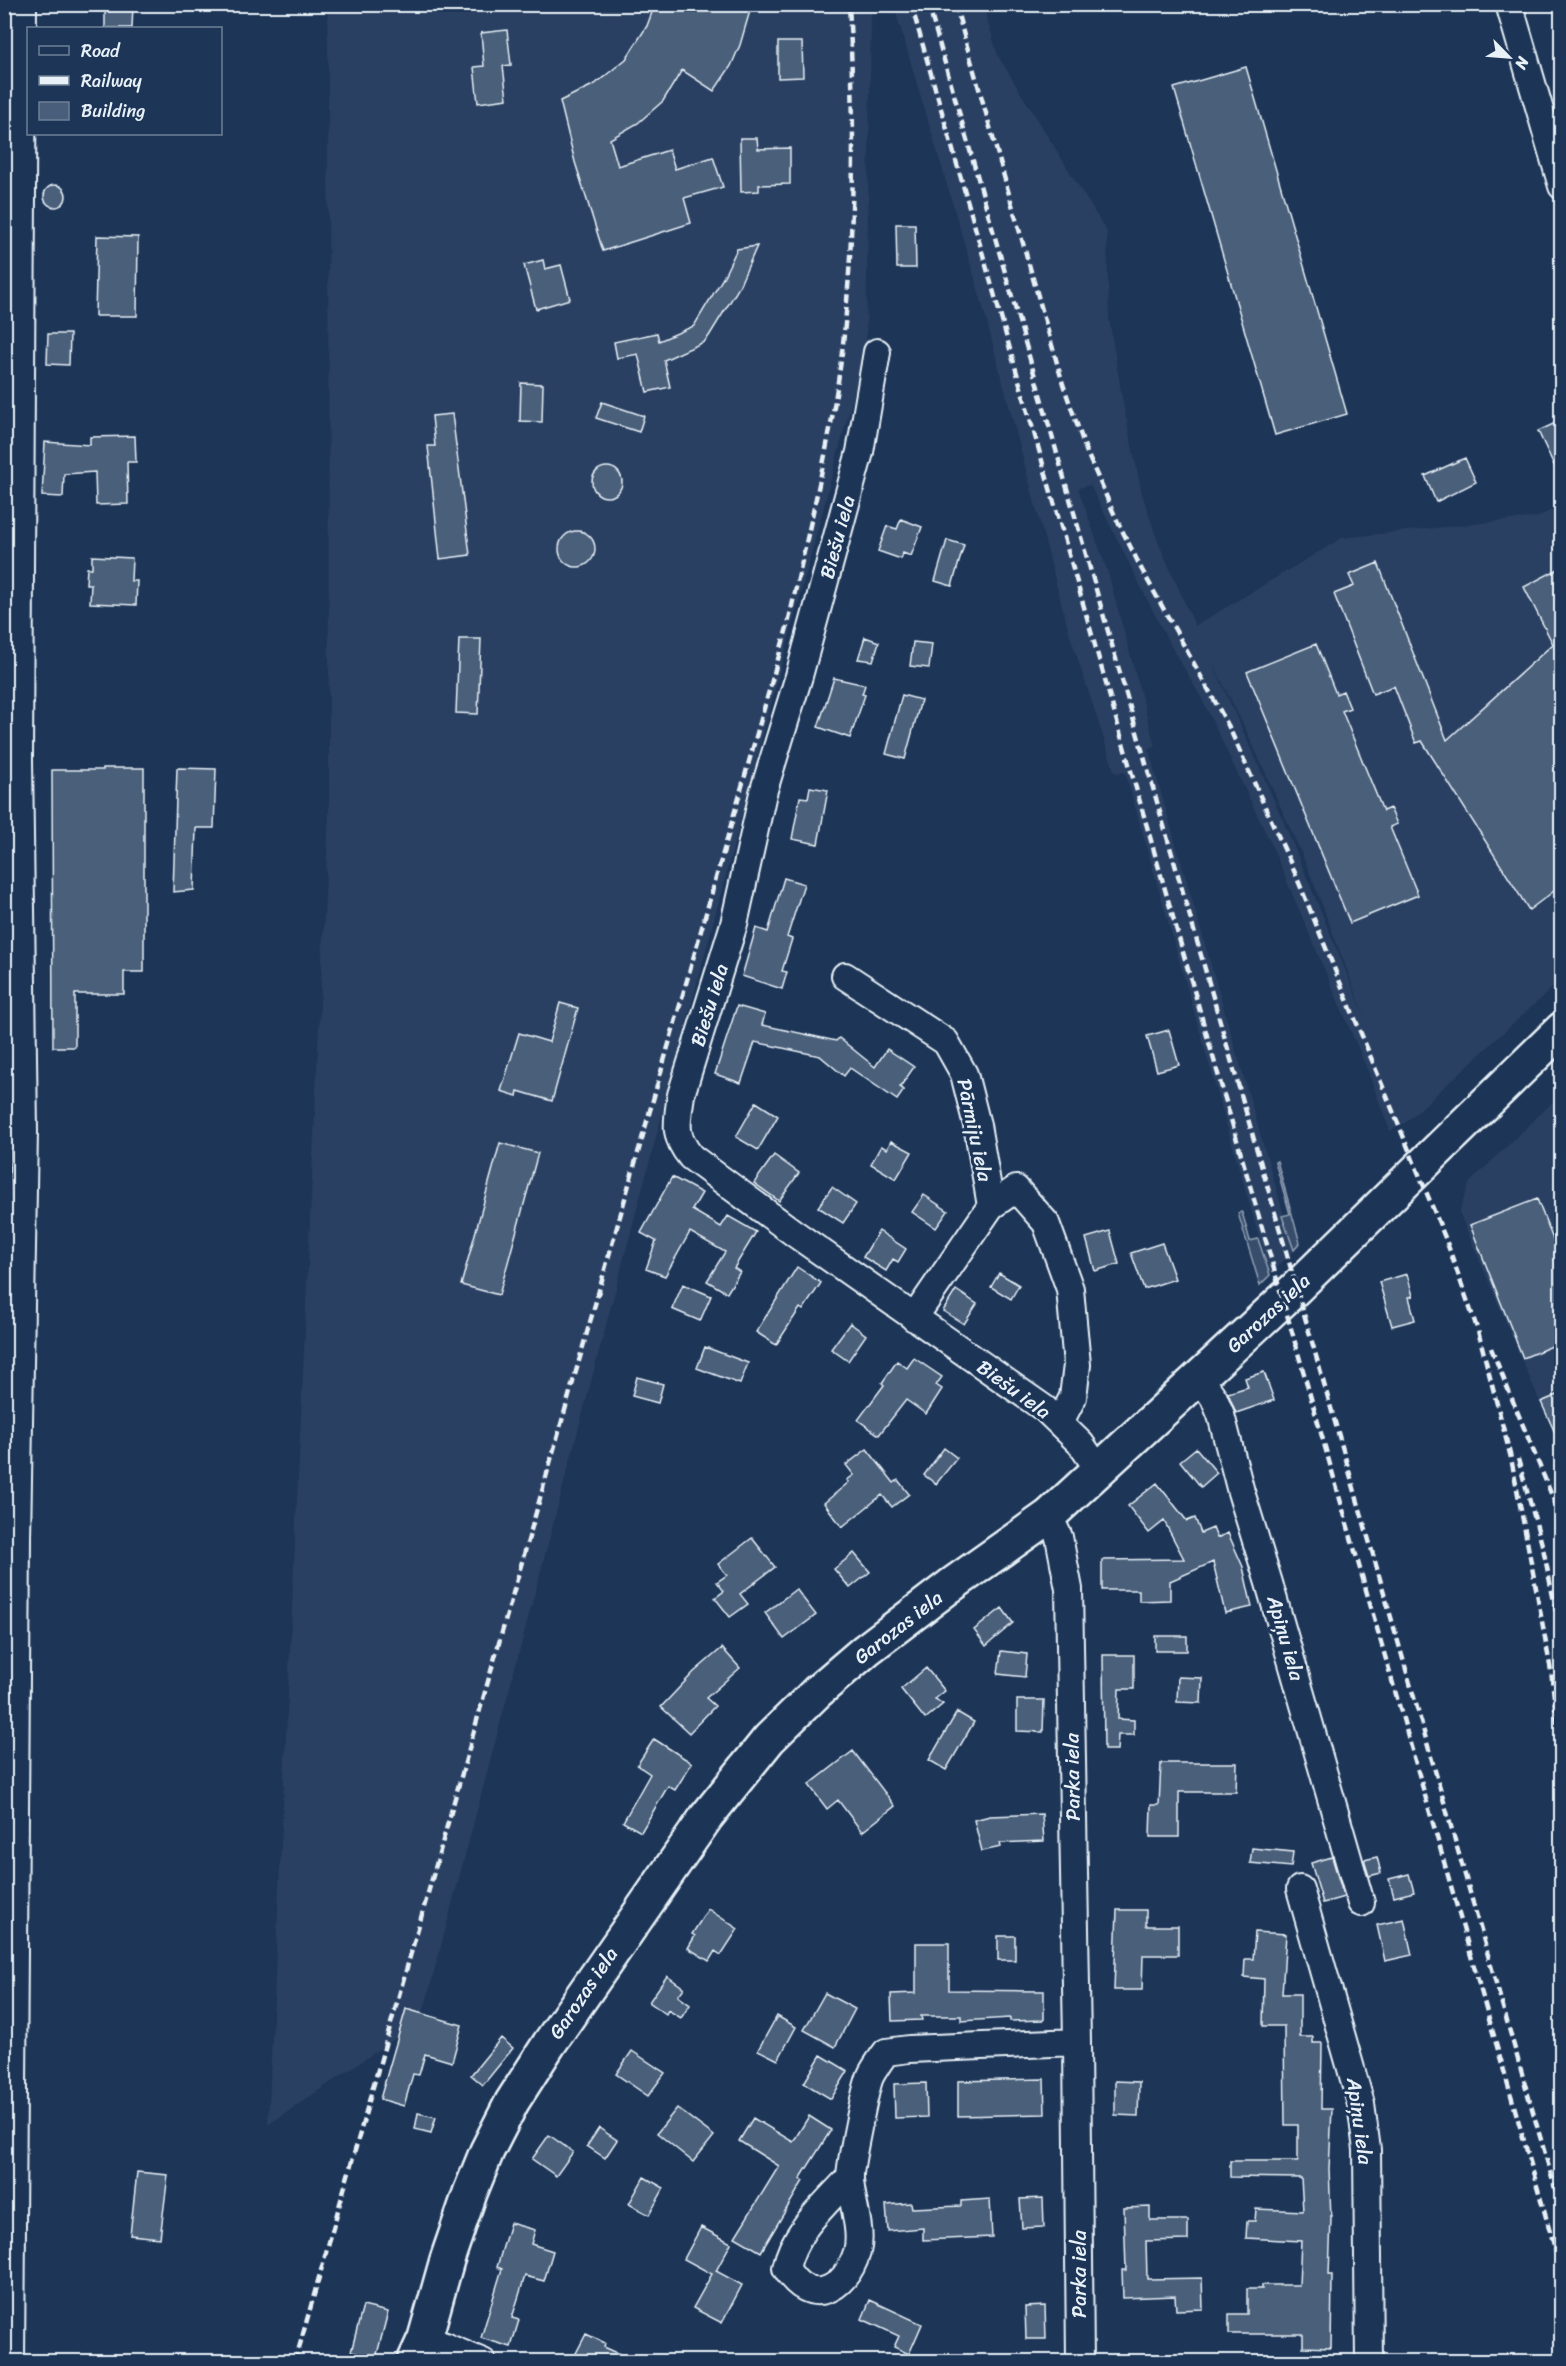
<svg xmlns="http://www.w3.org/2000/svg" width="1566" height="2366" font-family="Sriracha,sans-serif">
  <rect width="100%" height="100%" fill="#1d3557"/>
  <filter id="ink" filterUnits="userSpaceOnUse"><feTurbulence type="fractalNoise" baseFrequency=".0167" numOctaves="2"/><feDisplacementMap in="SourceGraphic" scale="12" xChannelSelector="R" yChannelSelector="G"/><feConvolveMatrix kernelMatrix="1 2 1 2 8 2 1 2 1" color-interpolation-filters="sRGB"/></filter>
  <g filter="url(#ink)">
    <path fill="#2a4162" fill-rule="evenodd" d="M328 5H983L998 56 1107 232 1109 319 1123 403 1142 494 1158 542 1195 626 1342 538 1538 517 1561 505V980L1406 1122 1390 1131 1367 1069 1271 844 1201 697 1167 639 1090 485 1078 488 1108 573 1155 746 1148 748 1294 1250 1270 1275 1125 772 1115 773 1069 632 980 296 896 13 871 12 866 348 421 2021 268 2125 329 811ZM1210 658 1248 734 1308 868 1367 1022 1282 818Z
      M1561 1094V1451L1459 1212 1470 1182Z"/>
    <path fill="#374d6c" stroke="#909fb2" stroke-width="1.5" d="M1277 1161 1300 1243 1294 1250 1282 1216 1290 1214 1275 1162Z
      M1242 1212 1250 1241 1258 1239 1270 1275 1260 1285 1238 1213Z"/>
    <path fill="#495e7a" stroke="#e8f1f8" stroke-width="1.5" d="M105 4H133L132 28H105Z
      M655 4H752L740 45 731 66 714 91 682 70 663 101 638 123 610 139 618 166 669 150 675 169 713 157 723 187 684 198 691 223 603 251 575 162 560 101 595 84 626 59 647 26Z
      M507 30 511 65 503 66 507 99 478 103 474 67 484 66 481 33Z
      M778 42H802L803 77 778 78Z
      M1246 67 1347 414 1275 435 1174 88Z
      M740 138H757L758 149 790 148V184L759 185V191L741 192Z
      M44 196a11 11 0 1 1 22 0a11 11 0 1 1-22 0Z
      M896 224H915L916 268H897Z
      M97 236 138 237 137 316H95Z
      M757 246 738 289 709 336 704 342 664 360 670 387 647 392 638 354 617 358 614 342 657 333 659 341 694 326 723 278 737 249Z
      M543 260 545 269 561 265 570 299 536 309 524 265Z
      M48 334H70L69 365 47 364Z
      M521 383 543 384 542 422 520 421Z
      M602 402 644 416 639 432 596 418Z
      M452 414 470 555 440 559 428 446H435L432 416Z
      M1562 420V482L1538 431Z
      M135 436 136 462H127L128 504 96 505 95 472 64 474 63 497 42 496 45 442 90 445V437Z
      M1465 458 1476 482 1436 502 1425 476Z
      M592 482a15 15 0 1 1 30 0a15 15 0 1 1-30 0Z
      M901 519 922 527 911 556 903 553 901 559 878 551 887 526 897 529Z
      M559 549a18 18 0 1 1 36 0a18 18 0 1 1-36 0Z
      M947 540 964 545 952 586 935 581Z
      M92 556 132 558 131 581H137L136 605 90 603 91 584H86L87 568H92Z
      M1378 563 1447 740 1553 644 1524 587 1562 567V885L1529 910 1422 741 1416 743 1394 686 1373 694 1334 594 1354 586 1349 575Z
      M865 637 879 642 873 661 858 659Z
      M459 639H481L478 714 456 713Z
      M913 642 932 644 929 668 910 666Z
      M1316 644 1336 694 1343 691 1350 708 1342 711 1383 811 1390 808 1397 824 1390 827 1418 895 1350 923 1247 672Z
      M834 678 865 685 862 694 865 695 850 738 818 727Z
      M902 695 921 700 905 759 886 754Z
      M103 768H144V972H124V994H75V1047H53L52 770H103Z
      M177 768 216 769 214 828H196L194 890 173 892Z
      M810 787 828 790 818 844 792 839 800 797 808 798Z
      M784 878 804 884 787 937 792 939 782 971 787 972 782 989 742 976 756 928 768 932Z
      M560 1003 578 1008 552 1101 518 1091 517 1096 501 1091 519 1033 549 1042Z
      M737 1006 765 1014 762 1025 836 1041 839 1038 875 1067 887 1049 914 1067 900 1087 904 1090 897 1100 850 1068 844 1076 820 1056 755 1042 741 1083 715 1074Z
      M1169 1030 1179 1065 1157 1071 1147 1036Z
      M756 1102 778 1116 758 1150 736 1137Z
      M891 1141 912 1152 896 1179 871 1164 881 1146 887 1149Z
      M500 1143 538 1153 499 1295 461 1285Z
      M774 1155 799 1173 779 1201 754 1183Z
      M672 1177 702 1193 692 1210 721 1227 728 1216 756 1232 734 1268 740 1272 727 1293 707 1281 725 1252 690 1232 665 1276 646 1269 656 1241 641 1233Z
      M832 1187 856 1204 843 1223 818 1207Z
      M924 1195 948 1211 936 1228 912 1212Z
      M1537 1199 1562 1262V1342L1523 1358 1470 1225Z
      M879 1231 906 1249 898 1262 893 1259 886 1271 863 1257Z
      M1110 1231 1119 1264 1095 1271 1086 1238Z
      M1162 1243 1175 1279 1144 1289 1131 1253Z
      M797 1267 821 1283 803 1310 800 1308 776 1345 756 1332Z
      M999 1273 1019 1285 1011 1299 991 1287Z
      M1407 1274 1413 1296 1409 1297 1415 1320 1392 1326 1379 1282Z
      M683 1284 711 1296 700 1321 672 1309Z
      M956 1290 977 1304 964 1324 943 1311Z
      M850 1323 866 1335 848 1361 831 1349Z
      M705 1347 748 1363 740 1384 697 1368Z
      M914 1358 942 1377 936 1385 942 1389 926 1414 906 1400 879 1435 858 1420 884 1385 882 1383 897 1361 907 1368Z
      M1264 1372 1274 1400 1236 1413 1228 1393 1248 1387 1245 1378Z
      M637 1377 663 1384 658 1403 632 1396Z
      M1562 1393V1448L1541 1402Z
      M944 1448 957 1458 936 1484 924 1475Z
      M1196 1448 1217 1473 1201 1487 1180 1461Z
      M867 1449 894 1483 898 1480 909 1494 892 1507 882 1495 842 1527 824 1503 849 1482 847 1480 854 1475 846 1465Z
      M1157 1483 1187 1521 1195 1518 1201 1533 1213 1528 1217 1538 1228 1533 1243 1567 1252 1607 1225 1613 1213 1562 1170 1581V1600L1139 1601V1590H1102V1560L1184 1559 1164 1521 1149 1533 1128 1506Z
      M752 1538 775 1567 740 1594 748 1604 730 1617 715 1598 724 1591 717 1582 727 1575 718 1564Z
      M854 1553 870 1572 850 1588 834 1569Z
      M796 1589 816 1615 784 1639 765 1613Z
      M1002 1608 1013 1623 986 1646 974 1630Z
      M1155 1636H1187V1651H1155Z
      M722 1648 740 1668 706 1698 715 1706 689 1733 661 1707 694 1672Z
      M1001 1651 1027 1654 1025 1677 998 1674Z
      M1103 1655H1134V1689H1119L1118 1719 1134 1720V1735H1118L1117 1750H1104Z
      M926 1668 945 1691 935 1699 943 1704 925 1719 901 1689Z
      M1178 1677 1202 1678 1201 1703 1177 1702Z
      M1017 1700H1044L1043 1732 1017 1731Z
      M957 1712 974 1722 946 1770 929 1760Z
      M654 1739 692 1763 675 1790 668 1786 641 1832 623 1822 650 1774 637 1765Z
      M853 1751 895 1806 862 1832 838 1800 827 1809 809 1785Z
      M1161 1763H1237L1236 1792H1179V1837H1150L1151 1805H1159Z
      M1042 1814 1044 1841 1000 1843 1001 1847 982 1851 974 1820 990 1816Z
      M1252 1848 1293 1852 1291 1867 1250 1863Z
      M1332 1857 1344 1897 1323 1903 1311 1863Z
      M1377 1857 1381 1873 1369 1876 1364 1860Z
      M1409 1874 1414 1892 1394 1897 1389 1879Z
      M708 1909 738 1929 721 1955 715 1951 709 1961 688 1948 695 1936 692 1934Z
      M1117 1910H1146V1926H1178V1955H1143L1142 1990H1114Z
      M1404 1919 1412 1955 1385 1961 1377 1925Z
      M1255 1932 1286 1934 1282 1994H1300V2037H1313V2043H1322L1321 2109H1332L1329 2169 1331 2218 1329 2275H1332L1331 2348 1303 2347V2334H1229V2314H1247V2289H1262V2285H1299L1301 2241 1246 2238 1247 2221H1255L1256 2209 1303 2211 1301 2178 1230 2177V2161H1298V2125H1285L1284 2026H1263L1264 1979 1244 1977 1245 1959H1253Z
      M998 1936H1015V1960H998Z
      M916 1943H949V1990L1044 1991V2020L1010 2021V2018L961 2021V2016H921L922 2020 892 2021 891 1994 916 1993Z
      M667 1976 684 1988 678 1996 690 2005 681 2018 668 2010 666 2014 649 2002Z
      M825 1993 855 2009 835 2047 804 2030Z
      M406 2009 462 2025 452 2062 425 2054 419 2075 413 2074 404 2106 380 2099Z
      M777 2016 796 2027 778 2060 758 2050Z
      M501 2038 513 2048 483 2085 471 2075Z
      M632 2051 665 2073 648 2096 616 2074Z
      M821 2055 848 2071 831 2099 804 2083Z
      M1044 2079 1045 2114 958 2116V2081Z
      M1115 2081 1139 2082 1138 2116 1115 2115Z
      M926 2083 927 2117 895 2118 894 2084Z
      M677 2108 714 2136 693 2162 657 2133Z
      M418 2113 436 2117 431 2133 415 2129Z
      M809 2116 831 2130 800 2179 803 2181 761 2252 735 2237 779 2166 739 2141 753 2118 793 2142Z
      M599 2128 617 2140 605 2158 587 2146Z
      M549 2135 573 2152 556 2176 532 2159Z
      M137 2172 168 2175 160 2238 130 2235Z
      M644 2177 664 2188 649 2215 629 2204Z
      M1043 2198 1044 2227 1022 2228 1020 2199Z
      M990 2199 992 2237 923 2240V2228L888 2231 886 2205 911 2203 912 2208 961 2206V2201Z
      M1150 2207V2220H1188V2240L1146 2241 1147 2279 1202 2278 1203 2309 1176 2310 1175 2296 1123 2298 1122 2270H1126L1124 2208Z
      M510 2223 535 2230 531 2244 553 2251 544 2281 525 2276 512 2318 519 2320 511 2347 481 2338 502 2269 497 2267Z
      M701 2227 731 2243 716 2271 742 2285 722 2323 693 2308 712 2274 684 2259Z
      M870 2300 922 2324 909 2354 894 2347 899 2336 862 2319Z
      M363 2306 388 2312 376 2358 351 2352Z
      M1045 2306 1046 2339H1026L1025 2307Z
      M586 2334 605 2343 604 2347 635 2361H572Z"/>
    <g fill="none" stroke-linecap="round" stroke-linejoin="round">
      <g stroke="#e8f1f8" stroke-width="30">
        <path id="minor" d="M1509 4 1562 186
          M877 352 860 452 799 676 763 793 734 924 681 1095C677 1123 673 1135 691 1157L794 1233 1045 1409 1081 1444 1098 1469
          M845 976 946 1042 964 1074 977 1125 991 1206 914 1318
          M991 1206 1016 1189 1046 1223 1070 1289 1077 1365 1073 1397 1060 1422
          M1200 1378 1214 1398 1221 1415 1241 1492 1269 1583 1361 1903
          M1049 1516 1059 1537 1069 1589 1077 2042 1080 2362
          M1300 1889 1361 2104 1367 2150 1369 2362
          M850 2177C825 2205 794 2230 786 2268 809 2308 845 2292 857 2252 863 2230 851 2201 850 2179 849 2169 866 2084 871 2075 875 2067 881 2059 886 2052L909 2049 1077 2042
          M425 2338 483 2362
          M11 2362 17 1539 24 1131 19 760 23 4"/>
      </g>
      <g stroke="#e8f1f8" stroke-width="38">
        <path id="major" d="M414 2362 425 2338 447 2260 470 2193 487 2151 512 2102 549 2044 707 1816 769 1739 817 1692 866 1650 950 1586 1049 1516 1296 1288 1562 1029"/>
      </g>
      <use href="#minor" stroke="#1d3557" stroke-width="26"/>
      <use href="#major" stroke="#1d3557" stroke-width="33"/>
      <path stroke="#e8f1f8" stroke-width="4.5" stroke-dasharray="9 4.5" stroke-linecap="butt" d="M911 4 1562 2273
        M928 4 1562 2213
        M955 4 1063 384 1087 453 1116 518 1142 570 1228 725 1295 873 1446 1240 1478 1331 1511 1458 1536 1588 1551 1671 1562 1766
        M1491 1348 1562 1520
        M1518 1459 1543 1548 1562 1640
        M295 2362 788 624C808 531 832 439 843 344 855 231 855 118 849 4"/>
    </g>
  </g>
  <g text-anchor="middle" stroke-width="6" stroke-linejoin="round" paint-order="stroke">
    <g font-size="20" fill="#e8f1f8" stroke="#1d3557">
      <text transform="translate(837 537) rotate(-75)" y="7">Biešu iela</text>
      <text transform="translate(709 1005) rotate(-73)" y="7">Biešu iela</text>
      <text transform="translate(975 1130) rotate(78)" y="7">Pārmiju iela</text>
      <text transform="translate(1268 1313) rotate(-43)" y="7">Garozas iela</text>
      <text transform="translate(1014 1389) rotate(36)" y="7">Biešu iela</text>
      <text transform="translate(898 1627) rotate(-38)" y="7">Garozas iela</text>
      <text transform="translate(1286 1638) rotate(74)" y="7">Apiņu iela</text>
      <text transform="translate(1072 1777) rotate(-91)" y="7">Parka iela</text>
      <text transform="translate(583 1993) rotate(-56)" y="7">Garozas iela</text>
      <text transform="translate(1360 2121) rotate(82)" y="7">Apiņu iela</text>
      <text transform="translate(1079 2274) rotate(-90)" y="7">Parka iela</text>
    </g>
  </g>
  <rect width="1566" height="2366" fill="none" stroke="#1d3557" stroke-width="24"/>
  <rect x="12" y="12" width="1542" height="2342" fill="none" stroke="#e8f1f8" stroke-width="2" filter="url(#ink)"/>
  <rect x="27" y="27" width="195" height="108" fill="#1d3557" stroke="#6e8097" stroke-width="1.5"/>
  <rect x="39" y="46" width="30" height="9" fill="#1d3557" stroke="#6e8097" stroke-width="1.5"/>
  <text x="81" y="57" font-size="18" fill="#e8f1f8">Road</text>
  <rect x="39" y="76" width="30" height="9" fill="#e8f1f8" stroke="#6e8097" stroke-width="1.5"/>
  <text x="81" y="87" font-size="18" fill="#e8f1f8">Railway</text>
  <rect x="39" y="102" width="30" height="18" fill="#495e7a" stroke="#6e8097" stroke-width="1.5"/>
  <text x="81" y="117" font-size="18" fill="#e8f1f8">Building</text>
  <g transform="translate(1509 57) rotate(115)" stroke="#1d3557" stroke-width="4.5" paint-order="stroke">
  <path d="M0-4.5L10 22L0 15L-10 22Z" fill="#e8f1f8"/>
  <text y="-9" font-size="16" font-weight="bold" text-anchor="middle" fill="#e8f1f8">N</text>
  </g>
</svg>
